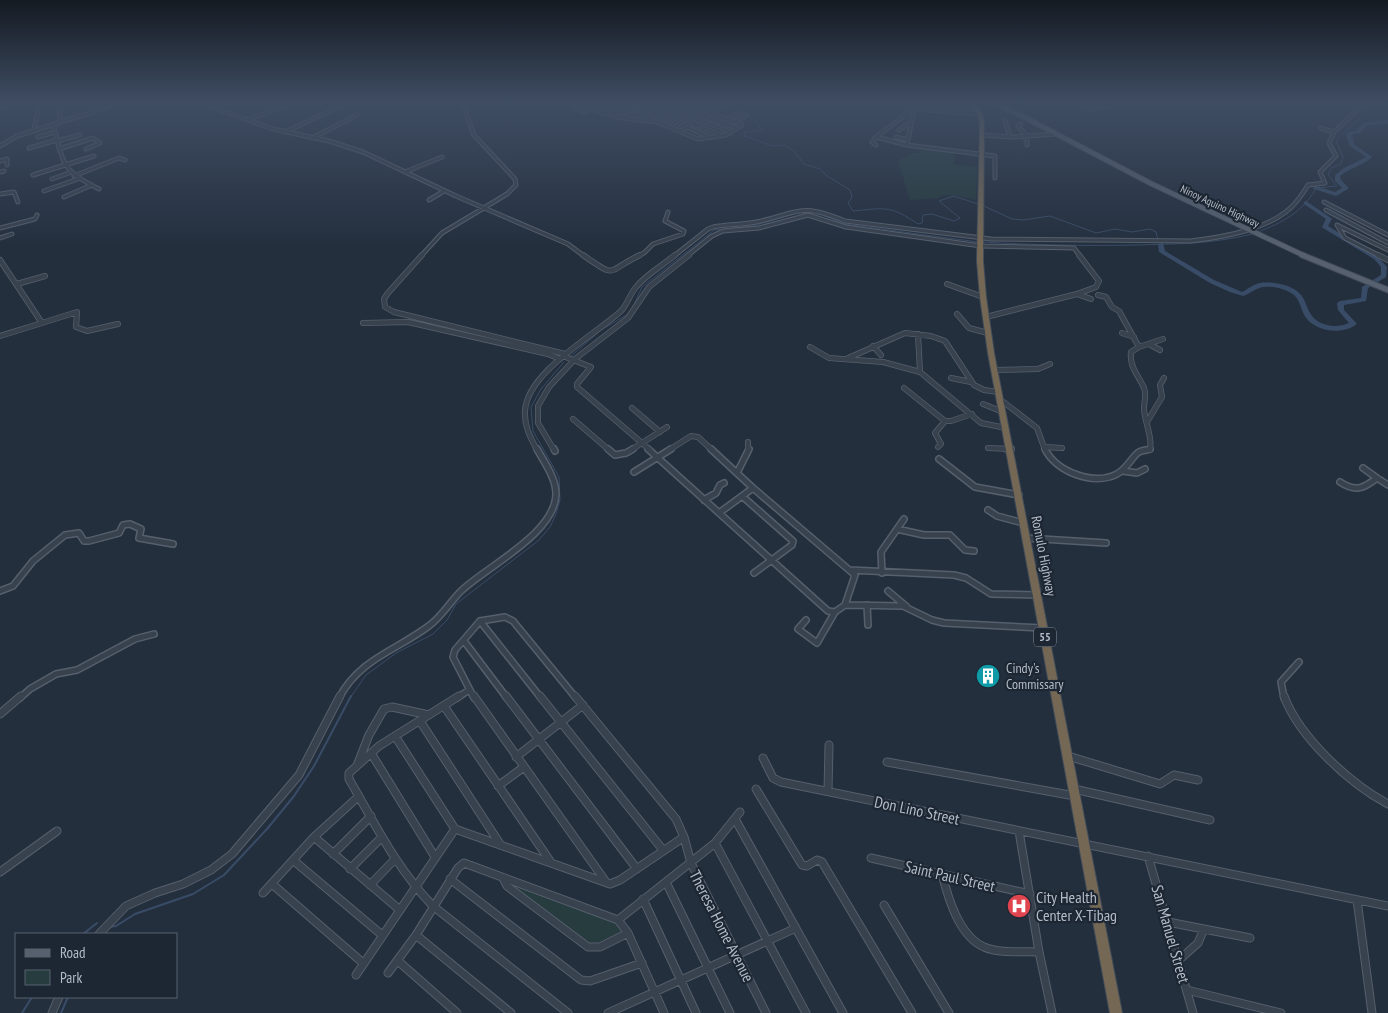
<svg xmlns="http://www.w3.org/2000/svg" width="1388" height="1013" font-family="'PT Sans Narrow',sans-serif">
  <rect width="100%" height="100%" fill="#242f3e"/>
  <path fill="#263c3f" d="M920 148 955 152 954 164 977 167 976 200 956 195H942L939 198 910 200 898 161 912 153H919Z
    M496 875 620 916 627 932 588 947Z"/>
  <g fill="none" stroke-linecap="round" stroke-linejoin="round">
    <path stroke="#394c67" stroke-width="1" d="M743 103 745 109 760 113 762 117 755 121 759 127 764 129 744 133 745 136 772 146 785 145 794 151 804 164 820 169 827 176 850 190 852 197 848 203 853 211C885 208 890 205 918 224L922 223 923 215 932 214 954 221 960 218 939 201 954 196 978 204
      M984 206 1012 219 1023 220 1050 216 1096 233 1115 229 1132 232 1150 229 1156 232 1158 240
      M822 215 844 224 978 242
      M1258 232C1282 223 1304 211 1316 188L1337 186 1328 175 1331 168 1341 164 1343 157 1336 141 1368 109 1371 103
      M982 242C1033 245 1084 246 1135 245 1174 244 1213 244 1252 234
      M632 309 642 287 714 230 753 226 801 212
      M571 356 601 330 630 313
      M350 698 366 675 396 653 433 634 447 620 456 604 539 540 550 527 556 514 560 500 559 477 533 431 531 407 541 389 564 362"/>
    <path stroke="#394c67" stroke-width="2" d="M109 927 116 926 135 914 193 894 224 875 267 829 294 796 314 766 351 696
      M83 934 97 923
      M22 1013 32 997
      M61 1013 68 997"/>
    <path fill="#394c67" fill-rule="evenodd" d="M1388 120V124L1368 125 1360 133 1352 134 1354 144 1372 157C1363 166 1349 168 1340 176L1341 180 1348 187V189L1336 196 1314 189 1313 188 1316 186 1335 192 1342 188 1335 181V175L1344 168 1366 157 1350 146 1346 136 1348 132 1356 131 1364 123Z
      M1306 201 1331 218 1332 219 1328 226 1378 257 1387 267 1386 277 1368 288 1366 301 1344 305V310L1357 324C1343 335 1318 332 1307 319 1301 312 1301 301 1294 295 1286 289 1274 286 1264 287 1257 287 1250 294 1243 296L1230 292 1210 283 1159 252 1158 244 1163 243 1165 251 1214 280 1242 292C1248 289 1254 284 1260 283 1272 281 1293 285 1301 295 1306 301 1307 310 1312 316 1321 327 1337 328 1349 323L1338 310 1337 303 1340 301 1361 298 1362 287 1381 275V267L1374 259 1323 228 1322 227 1326 219 1304 204V202Z"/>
    <g stroke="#565f6c" stroke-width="5">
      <path id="minor-far3" d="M59 103 60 123
        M200 103 273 129 329 141 363 152 456 196 568 244 584 256
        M612 103 628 110
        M687 103 742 125
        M858 103 865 105 869 103
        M899 103 914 109 907 145 995 156V178
        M1050 103 1058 106 1062 103
        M1074 103 1094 109 1106 106
        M1099 103 1111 106 1123 103
        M891 104H900
        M582 105 616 117 657 122 698 139 726 135 742 125
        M59 106 69 103
        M0 107 13 103
        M954 107H975
        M574 108 584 112 591 109
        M590 108 598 103
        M597 111 610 103
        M604 114 618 106
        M617 116 640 103
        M625 117 651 103
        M705 117 737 128
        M637 119 664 103
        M727 119 739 113
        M247 120 293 103
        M648 120 676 103
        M699 120 731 132
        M1005 121 1010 137
        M657 122 689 104
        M735 122 747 115
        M693 124 721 135
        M1021 124 1018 126 1026 135
        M51 125 54 126C63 164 62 171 99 189
        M664 125 703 103
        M687 127 709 137
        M672 128 715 103
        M1320 128 1334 132
        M34 130 39 104
        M899 130 906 125H911
        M680 131 728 103
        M285 132 347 103
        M982 135 1013 137 1056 134
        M38 137 55 132
        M876 137 872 142 876 145
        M896 137 908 140
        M1024 137 1027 140V145
        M312 138 357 115
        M57 141 80 135
        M907 145 876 137 913 109 980 114
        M0 146 17 136 121 103
        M29 148 57 140
        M59 149 93 138 100 143 86 149
        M0 161 7 159V165
        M0 172 4 171
        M405 172 442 157
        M33 175 94 156
        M74 176 119 158 125 160
        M52 179 69 173
        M44 191 78 179
        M0 194 14 192 18 202
        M64 197 92 185
        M429 200 444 191
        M1324 202 1388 235
        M1326 210 1388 243
        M0 228 35 219 37 215
        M0 238 12 234
        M421 256 442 233 507 194 516 185 515 179 474 135 462 103
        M637 256 644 253 653 244 683 234 684 231 665 221 668 212
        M674 256 708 229 713 227C727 224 742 225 756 222 800 213 798 202 845 221L991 239 1191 241C1224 237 1275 229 1297 201 1301 196 1305 190 1308 185L1325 183 1320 172 1336 156 1329 143 1334 132 1365 103
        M687 256 712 236 723 231 759 228 808 215 846 227 981 246 1074 248 1080 256
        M1380 256 1345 238 1337 225 1388 250"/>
    </g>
    <g stroke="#565f6c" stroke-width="6">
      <path id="minor-far2" d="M422 255 388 293 384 299 385 307 394 312 565 354
        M583 255C618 280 606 271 640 255
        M1378 255 1388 260
        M0 260 42 323 77 312 76 327 87 331 118 324
        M17 284 45 276
        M947 284 983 297
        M1077 294 1096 287 1099 281 1079 255
        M1098 295 1106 297 1112 307 1119 311 1139 347 1131 352C1129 367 1139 376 1144 388 1147 396 1144 400 1144 408 1144 422 1153 436 1150 450
        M957 314 969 328 988 333
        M986 317 1077 294 1091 299
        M363 323 408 322 548 354 560 359
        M1122 333 1134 337
        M918 334 920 372
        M0 336 42 323
        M1149 344 1160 350
        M873 346 881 355
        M810 347 829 358 883 362 920 372 981 423 1006 428
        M1139 347 1163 339
        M563 356 591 367 577 384V387L650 450
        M846 359 905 333 931 336 945 341 974 385 984 390 998 392
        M995 370 1038 369 1050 364
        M951 378 971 382
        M904 388 945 421H951L972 414
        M1001 400 1037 428 1045 450
        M983 404 1003 412
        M632 408 660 432
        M573 419 609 450
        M1147 422 1162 397 1160 385 1164 378
        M748 442V450
        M938 447 941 444 935 433 945 421
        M1044 447 1062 448
        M988 448 1011 449
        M537 450C530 437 524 426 525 411 527 372 595 335 621 311 628 304 630 293 637 286 647 274 663 265 675 255
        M554 450 538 423V406L549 387 575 359 628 318 649 287 689 255
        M631 450 667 427
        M669 450 691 436 698 437 712 450"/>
    </g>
    <g stroke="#565f6c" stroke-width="8">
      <path id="minor-far1" d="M554 449 555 451
        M608 449 615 455 626 453 633 449
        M648 449 828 611 835 612 845 605 903 606 932 620 944 623 1043 628
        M711 449 753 488 855 575 845 605
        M1007 449H1011
        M1045 449C1056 472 1094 486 1117 474 1128 468 1133 455 1139 452 1143 450 1148 450 1150 449
        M939 459 975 487 1019 495
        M1363 468 1377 478
        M1123 471 1137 473 1145 469
        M634 472 671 449
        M737 473 749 449
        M1340 482C1355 492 1363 489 1377 478L1388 485
        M742 496 793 541 792 545 754 573
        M704 500 716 493 720 485 724 483
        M988 510 997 516 1023 523
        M719 513 753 488
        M897 529 924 535H950L965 550 974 551
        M1026 538 1106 543
        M850 570 954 575 966 578 991 594 1037 595
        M882 573 881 552 904 519
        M0 591 13 586 33 561 65 535 79 533 84 541H89L119 533 123 525 130 524 141 529 139 538 173 544
        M888 591 907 607
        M867 605 868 625
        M806 620 798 629 817 643 835 612
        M480 621 541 698
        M464 641 507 698
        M20 698 30 689 56 674 77 670 135 639 154 634
        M339 698C360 658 398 650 430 625 442 616 450 602 461 591 487 566 555 534 556 494 556 478 544 462 537 449
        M457 698 469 690
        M474 698 453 657 455 650 480 621 505 617 513 621 576 698
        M1284 698 1281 682 1299 662"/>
    </g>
    <g stroke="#565f6c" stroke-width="9">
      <path id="minor" d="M459 696 379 746 349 773V779C375 824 397 869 433 906L568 1013
        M474 696 606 882
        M506 696 637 869
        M540 696 663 850
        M575 696 676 819 684 837 691 863 766 1013
        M1284 696C1299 737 1350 784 1388 804
        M444 706 550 861
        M0 714 21 696
        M420 721 500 844
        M395 736 455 829 610 884 620 880 684 837
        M371 753 435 857
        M1068 756 1160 784 1174 775 1198 780
        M516 757 583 705
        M763 758 773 778 781 782 1388 906
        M887 762 1075 796
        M358 763 369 735 384 709 392 707 429 715
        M498 786 524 767
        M756 789 802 865 807 866 817 860 822 862 912 1013
        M1074 789 1210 820
        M828 791 829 745
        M735 819 843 1013
        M1019 831 1039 952 1052 1013
        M314 837 400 910
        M715 843 806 1013
        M333 854 371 816
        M1148 856 1193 1013
        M871 858 1030 894
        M293 860 382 935
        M350 869 382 837
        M0 872 57 831
        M942 874C948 898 959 936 984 947 1001 954 1022 951 1039 952
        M503 878 507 886 588 947H600L628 933
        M450 879 581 980 590 981 642 963
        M666 882 730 1013
        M272 884 363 963
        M370 885 395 859
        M263 893 314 837 359 796
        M643 899 696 1013
        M1357 900 1372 1013
        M884 905 949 1013
        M618 920 715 843 740 812
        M1168 922 1250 938
        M99 934 126 906 155 893 183 884 211 870 232 854 299 775 340 696
        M416 935 511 1013
        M1179 960 1198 943 1204 929
        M398 961 457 1013
        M388 973 416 935 458 868 464 863 618 920 628 933 664 1013
        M356 975 455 829
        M1187 990 1281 1013
        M52 1013 59 997
        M608 1013 796 928"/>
    </g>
    <g stroke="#414a57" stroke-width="6">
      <path id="major-far1" d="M994 103 1026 118 1152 184 1305 256"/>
    </g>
    <g stroke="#414a57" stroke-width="7">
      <path id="major" d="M1302 255 1388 290"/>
    </g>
    <g stroke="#434c59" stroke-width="2">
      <path id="highway" d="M969 103H974L982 114 984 123 983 261 986 297 994 353 1122 1013H1110L988 353 980 297 977 261 980 123 978 114Z"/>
    </g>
    <use href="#minor-far3" stroke="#38414e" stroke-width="3"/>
    <use href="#minor-far2" stroke="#38414e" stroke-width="4.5"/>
    <use href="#minor-far1" stroke="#38414e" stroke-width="5"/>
    <use href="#minor" stroke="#38414e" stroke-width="7"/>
    <use href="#major-far1" stroke="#56606e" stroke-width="4.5"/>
    <use href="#major" stroke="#56606e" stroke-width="5"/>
    <use href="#highway" fill="#746855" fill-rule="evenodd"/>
  </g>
  <linearGradient id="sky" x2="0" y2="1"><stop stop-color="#141a22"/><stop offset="0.42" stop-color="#3f4d63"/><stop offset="1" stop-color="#3f4d63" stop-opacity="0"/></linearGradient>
  <rect width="1388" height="245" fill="url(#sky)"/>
  <defs>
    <g id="building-disc" transform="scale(1.25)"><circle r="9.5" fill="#0f9aa8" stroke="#1d2633"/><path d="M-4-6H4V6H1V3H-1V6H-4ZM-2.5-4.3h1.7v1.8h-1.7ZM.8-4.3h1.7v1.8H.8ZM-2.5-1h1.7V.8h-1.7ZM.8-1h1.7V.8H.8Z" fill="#fff"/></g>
    <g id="hospital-disc" transform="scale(1.25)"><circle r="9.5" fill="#e0444e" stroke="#1d2633"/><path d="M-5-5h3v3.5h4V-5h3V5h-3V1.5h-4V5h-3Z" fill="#fff"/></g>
  </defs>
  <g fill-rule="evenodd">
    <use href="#building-disc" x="988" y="676"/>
    <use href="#hospital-disc" x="1019" y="906"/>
  </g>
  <g text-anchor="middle" stroke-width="4.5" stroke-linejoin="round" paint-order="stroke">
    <g font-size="11" fill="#b4bcc9" stroke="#1d2633">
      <text transform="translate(1220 206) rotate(25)" y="4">Ninoy Aquino Highway</text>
    </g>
    <rect fill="#1d2633" stroke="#878f9c" stroke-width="1" x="1034" y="627.5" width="22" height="19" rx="4"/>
    <g font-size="12" font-weight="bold" fill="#b4bcc9">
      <text x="1045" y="641">55</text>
    </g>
    <g font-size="14" fill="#b4bcc9" stroke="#1d2633">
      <text transform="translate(1044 556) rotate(79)" y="5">Romulo Highway</text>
    </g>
    <g font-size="14" fill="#b4bcc9" stroke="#1d2633" text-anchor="start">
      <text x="1006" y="673">Cindy's<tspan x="1006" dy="16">Commissary</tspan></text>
    </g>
    <g font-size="16" fill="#b4bcc9" stroke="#1d2633">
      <text transform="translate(917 810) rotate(12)" y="6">Don Lino Street</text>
      <text transform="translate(950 876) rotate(13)" y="6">Saint Paul Street</text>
      <text transform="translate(722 926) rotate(63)" y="6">Theresa Home Avenue</text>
      <text transform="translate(1171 934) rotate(74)" y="6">San Manuel Street</text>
    </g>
    <g font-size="16" fill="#b4bcc9" stroke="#1d2633" text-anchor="start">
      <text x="1036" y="903">City Health<tspan x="1036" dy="18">Center X-Tibag</tspan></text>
    </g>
  </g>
  <rect x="15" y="933" width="162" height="65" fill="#1d2633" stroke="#59626f"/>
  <rect x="25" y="949" width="25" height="8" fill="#56606e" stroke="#59626f"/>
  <text x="60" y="958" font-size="15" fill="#b4bcc9">Road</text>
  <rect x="25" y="970" width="25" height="15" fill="#263c3f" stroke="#59626f"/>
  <text x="60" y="983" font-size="15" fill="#b4bcc9">Park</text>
</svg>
